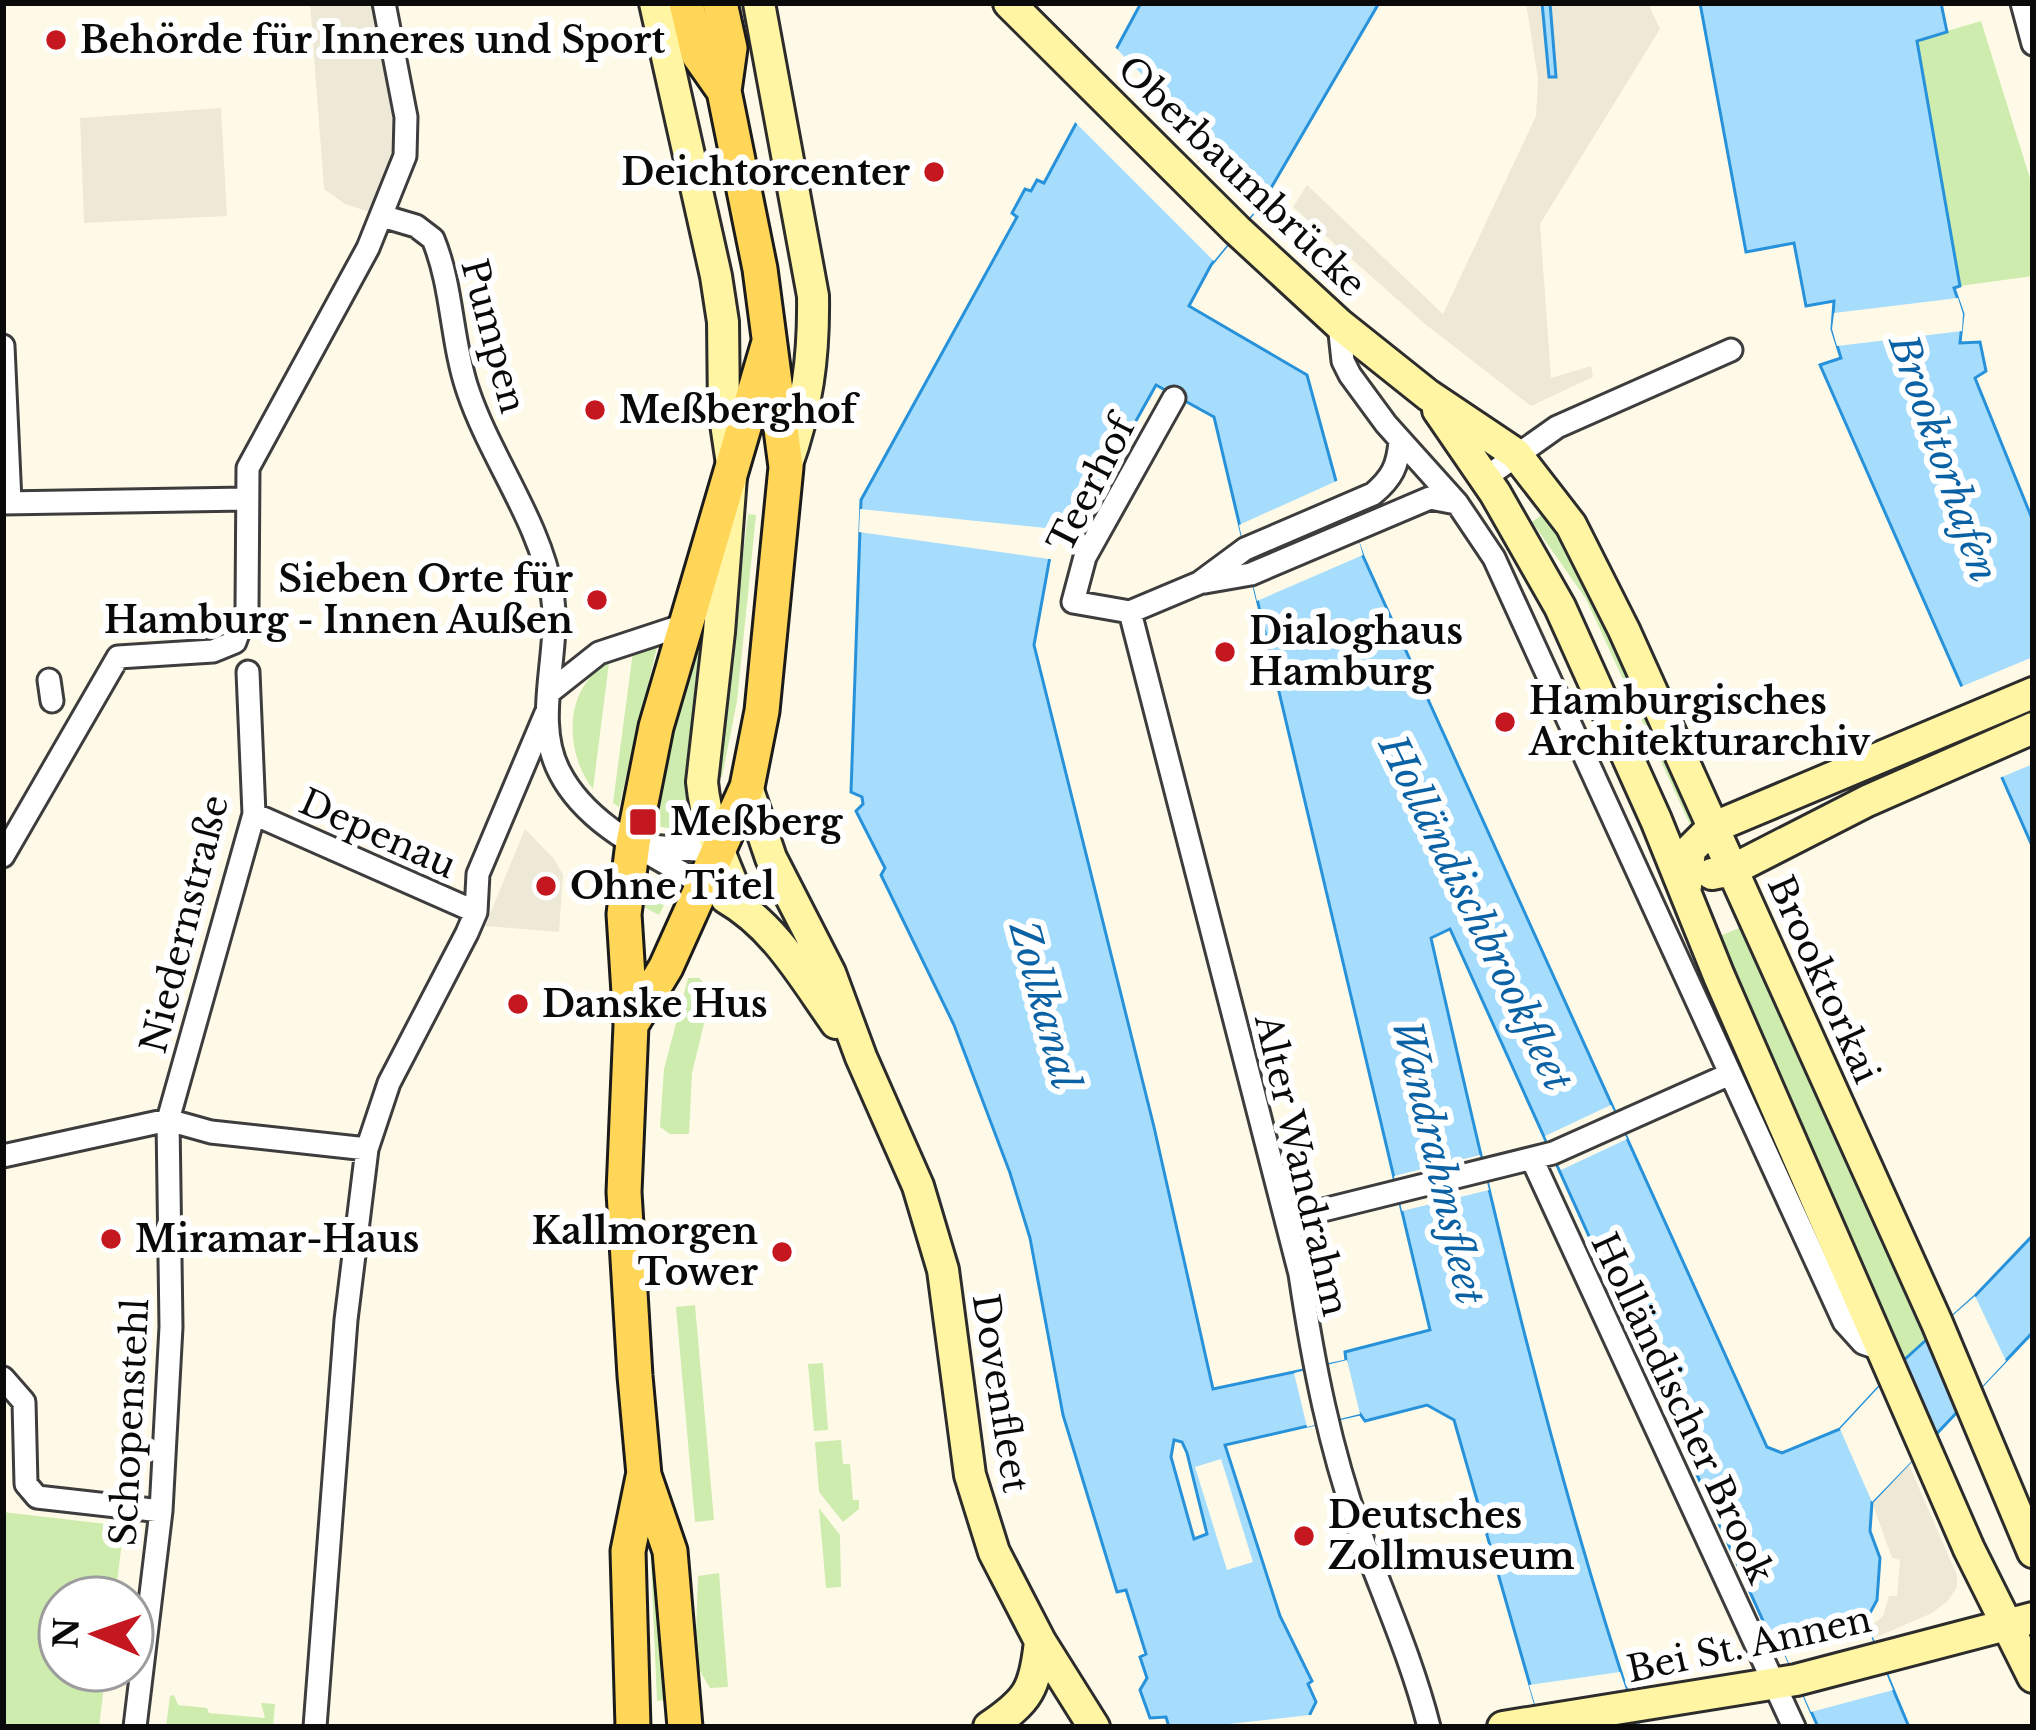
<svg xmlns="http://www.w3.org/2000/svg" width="2036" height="1730" font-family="'Libre Baskerville',serif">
  <rect width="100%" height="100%" fill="#fffae7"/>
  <path fill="#ceecae" d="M1981 21 2033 188V276L1960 286 1917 40Z
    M1547 511 1576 558 1696 823 1692 829 1586 599 1532 522Z
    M748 514 756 515 737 701 722 777H716Z
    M700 637H704L686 774 692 832 656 826 674 734Z
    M657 647 619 807 613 803 633 651Z
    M609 663 593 789C564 753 563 686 609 663Z
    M647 873 673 887 659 915 644 907Z
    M1739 928 1925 1340 1904 1360 1715 938Z
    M688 978H699L712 991 692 1073 689 1134H670L660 1127 664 1069Z
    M695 1305 714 1520 695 1522 676 1307Z
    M823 1363 828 1430 814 1431 808 1364Z
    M841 1440 843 1464H850L853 1500H859V1509L843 1522 819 1492 815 1442Z
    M819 1508 840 1535 841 1587 826 1588Z
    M3 1512 124 1526 115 1598H60V1670H106L99 1727H3Z
    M650 1539H657L671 1699 657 1701Z
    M719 1573 728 1687 710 1688 695 1663 698 1576Z
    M174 1695 178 1705 207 1708 209 1713 265 1718 261 1703 275 1704 273 1727H166L170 1696Z"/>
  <path fill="#eee8d7" d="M310 3H384L406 117 382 216 345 204 324 189Z
    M1526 3H1542L1550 77 1556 76 1550 3H1648L1660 29 1540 224 1551 378 1591 366 1593 377 1531 406 1425 324 1293 207 1307 185 1443 314 1536 116 1538 79Z
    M221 108 227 216 84 223 80 118Z
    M525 829 554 859 563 875 559 932 485 926Z
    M1909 1465 1957 1575V1587L1947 1602 1930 1614 1872 1639 1868 1629 1883 1616 1889 1596H1897L1900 1560 1892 1558 1872 1502Z"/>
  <path fill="#a6dcfc" stroke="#2792da" stroke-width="3" fill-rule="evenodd" d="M1141 3H1379L1264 200 1211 265 1189 306 1307 375 1336 481 1363 556 1767 1447 1782 1453 1840 1429 1904 1360 1975 1296 2033 1235V1332L1872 1502 1870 1531 1880 1558 1877 1600 1865 1622 1909 1727H1818L1781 1644 1774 1645 1450 929 1431 938C1491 1203 1552 1469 1639 1727H1542L1454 1420 1427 1405 1365 1421 1360 1414 1225 1445 1280 1616 1312 1681 1308 1684 1316 1702 1310 1714 1315 1727H1169L1166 1717 1150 1718 1140 1690 1147 1678 1140 1657 1146 1654 1126 1590 1117 1592 1063 1415 1030 1238 1010 1173 954 1025 881 875 885 868 856 811 863 804 862 797 851 792 861 500 1017 217 1012 213 1025 189 1031 191 1037 180 1044 183ZM1156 385 1214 417 1430 1330 1345 1352 1346 1361 1213 1389 1154 1127 1034 645 1055 529 1075 530ZM1174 1440 1182 1442 1187 1453 1207 1534 1194 1539 1171 1457Z
    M1542 3H1550L1556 77H1549Z
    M1700 3H1941L1947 32 1917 41 1960 286 1954 288 1963 314 1960 343 1980 342 1986 371 1975 378 2033 521V848L1820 365 1841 358 1832 329 1834 301 1806 306 1794 243 1746 252Z"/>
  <path fill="#fffae7" d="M1112 44 1264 200 1214 261 1072 119Z
    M1958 298 1963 314 1962 331 1837 346 1832 329 1834 313Z
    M1341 479 1363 555 1257 601 1239 525Z
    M860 509 1075 531 1080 534 1060 535 1056 560 859 532Z
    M2033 657V764L1997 779 1958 688Z
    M1611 1105 1627 1139 1561 1170 1545 1136Z
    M1480 1155 1489 1190 1402 1211 1394 1176Z
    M1975 1296 2006 1361 1959 1411 1925 1340Z
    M1347 1360 1360 1414 1307 1427 1294 1373Z
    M1904 1360 1935 1437 1872 1502 1840 1429Z
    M1221 1459 1253 1562 1227 1570 1195 1467Z
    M1868 1629 1893 1690 1811 1712 1783 1650Z
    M1620 1672 1639 1727H1542L1529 1685Z
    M1317 1714 1321 1727H1201L1310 1715Z"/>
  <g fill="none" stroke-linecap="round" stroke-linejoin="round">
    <g stroke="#3d3d3d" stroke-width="27">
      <path id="minor" d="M2022 3 2033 44
        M382 216 416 226 433 239C453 287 451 342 468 391 491 459 540 522 552 593 562 653 531 719 560 773 588 827 652 854 702 884
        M1339 324 1343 361 1350 375 1386 424 1457 503 1494 558 1844 1322 1863 1343 1883 1350
        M3 346 10 502
        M1174 398 1085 557 1073 602 1130 612 1199 583 1245 549 1373 494C1392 478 1398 466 1400 441
        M1485 478 1557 427 1731 350
        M3 503 246 499
        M1205 582 1251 574 1430 498 1456 503
        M1130 612 1300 1274C1313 1362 1330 1450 1361 1535 1385 1600 1412 1660 1429 1727
        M49 680 52 701
        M551 691 599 653 684 625
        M254 814 476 912
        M651 846 718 852
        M3 856 118 657 213 651 235 642 247 609 248 468 368 248 405 156 406 117 384 3
        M3 1156 168 1120 211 1132 367 1149
        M1532 1159 1794 1727
        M1287 1219 1553 1153 1730 1074
        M3 1378 24 1402 26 1484 37 1497 161 1511
        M135 1727 161 1511 171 1327 168 1120 254 814 248 672
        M315 1727 346 1320 367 1149 389 1083 467 933 476 912 478 874 546 713"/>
    </g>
    <g stroke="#2c2c2c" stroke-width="36">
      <path id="secondary" d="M655 3 716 276 723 322 724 410 732 464 719 632 702 782C706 826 725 866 742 907
        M759 3 813 296C814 358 807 408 786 467
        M1009 3 1237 230 1339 324 1428 395 1516 454 1571 525 1624 630 1937 1323 2033 1552
        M1438 410 1495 493 1560 607 1656 820 1719 976 1969 1549 2033 1677
        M747 787 771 858 830 973 861 1057 918 1186 943 1270 970 1475 994 1552 1040 1641 1094 1727
        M1712 874 1732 870 1867 801 2033 728
        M1686 886 1690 850 1712 828 2033 693
        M726 898C775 926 804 978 836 1023
        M989 1727C1029 1700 1035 1689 1040 1641
        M1503 1727 1796 1680 2033 1618"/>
    </g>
    <g stroke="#1b1b1b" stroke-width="39">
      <path id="primary" d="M686 3 698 54 724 91
        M631 1025 666 967 747 787 762 711 786 467 760 269 724 91 730 48 720 3
        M633 1727 628 1551 643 1477
        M685 1727 670 1551 644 1475 635 1376 624 1192 631 1025 624 914 633 843 656 727 769 342"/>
    </g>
    <use href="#minor" stroke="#fff" stroke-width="21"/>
    <use href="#secondary" stroke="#fff5a2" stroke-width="30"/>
    <use href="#primary" stroke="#ffd657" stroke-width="33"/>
  </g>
  <g fill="#c5171f" stroke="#fff" stroke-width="4.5">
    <circle cx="56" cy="40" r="12"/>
    <circle cx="934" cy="172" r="12"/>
    <circle cx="595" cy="410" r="12"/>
    <circle cx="597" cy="600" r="12"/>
    <circle cx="1225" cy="652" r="12"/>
    <circle cx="1505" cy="722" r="12"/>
    <rect x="628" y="807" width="30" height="30" rx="6"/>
    <circle cx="546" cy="886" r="12"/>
    <circle cx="518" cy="1004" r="12"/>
    <circle cx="111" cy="1239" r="12"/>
    <circle cx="782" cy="1252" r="12"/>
    <circle cx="1304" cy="1536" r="12"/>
  </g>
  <g text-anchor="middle" stroke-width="12" stroke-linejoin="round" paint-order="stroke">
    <g font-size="36" font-weight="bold" fill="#0a0a0a" stroke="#fff" text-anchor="start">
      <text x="80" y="53">Behörde für Inneres und Sport</text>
      <text x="910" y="185" text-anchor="end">Deichtorcenter</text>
      <text x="619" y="423">Meßberghof</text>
      <text x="573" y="592" text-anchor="end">Sieben Orte für<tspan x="573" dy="41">Hamburg - Innen Außen</tspan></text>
      <text x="1249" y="644">Dialoghaus<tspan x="1249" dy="41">Hamburg</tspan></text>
      <text x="1529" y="714">Hamburgisches<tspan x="1529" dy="41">Architekturarchiv</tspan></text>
      <text x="670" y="835">Meßberg</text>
      <text x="570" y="899">Ohne Titel</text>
      <text x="542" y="1017">Danske Hus</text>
      <text x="758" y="1244" text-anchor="end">Kallmorgen<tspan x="758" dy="41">Tower</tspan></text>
      <text x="135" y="1252">Miramar-Haus</text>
      <text x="1328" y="1528">Deutsches<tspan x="1328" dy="41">Zollmuseum</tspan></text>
    </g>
    <g font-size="36" fill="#0a0a0a" stroke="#fff">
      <text transform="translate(1242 176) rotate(44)" y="13">Oberbaumbrücke</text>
      <text transform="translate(494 336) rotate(75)" y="13">Pumpen</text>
      <text transform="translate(1091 484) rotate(-63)" y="13">Teerhof</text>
      <text transform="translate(378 833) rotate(24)" y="13">Depenau</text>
      <text transform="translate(184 924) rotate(-76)" y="13">Niedernstraße</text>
      <text transform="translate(1824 979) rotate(66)" y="13">Brooktorkai</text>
      <text transform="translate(1302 1165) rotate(77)" y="13">Alter Wandrahm</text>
      <text transform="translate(1001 1393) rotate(81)" y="13">Dovenfleet</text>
      <text transform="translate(1683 1408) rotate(65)" y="13">Holländischer Brook</text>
      <text transform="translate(129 1422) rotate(-87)" y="13">Schopenstehl</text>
      <text transform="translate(1749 1644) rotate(-12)" y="13">Bei St. Annen</text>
    </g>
    <g font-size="39" font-style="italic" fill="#0a62a5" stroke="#fff">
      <text transform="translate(1944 458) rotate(71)" y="14">Brooktorhafen</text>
      <text transform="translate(1476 913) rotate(64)" y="14">Holländischbrookfleet</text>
      <text transform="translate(1045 1005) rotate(75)" y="14">Zollkanal</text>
      <text transform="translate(1439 1162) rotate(77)" y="14">Wandrahmsfleet</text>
    </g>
  </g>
  <rect width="2036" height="1730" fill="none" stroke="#0a0a0a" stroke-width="12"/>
  <g transform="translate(96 1634) rotate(272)"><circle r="57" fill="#ffffff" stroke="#9d9d9d" stroke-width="3"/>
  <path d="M0-9L21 45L0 30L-21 45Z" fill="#c5171f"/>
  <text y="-18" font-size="33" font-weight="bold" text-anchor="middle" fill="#0a0a0a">N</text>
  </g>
</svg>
